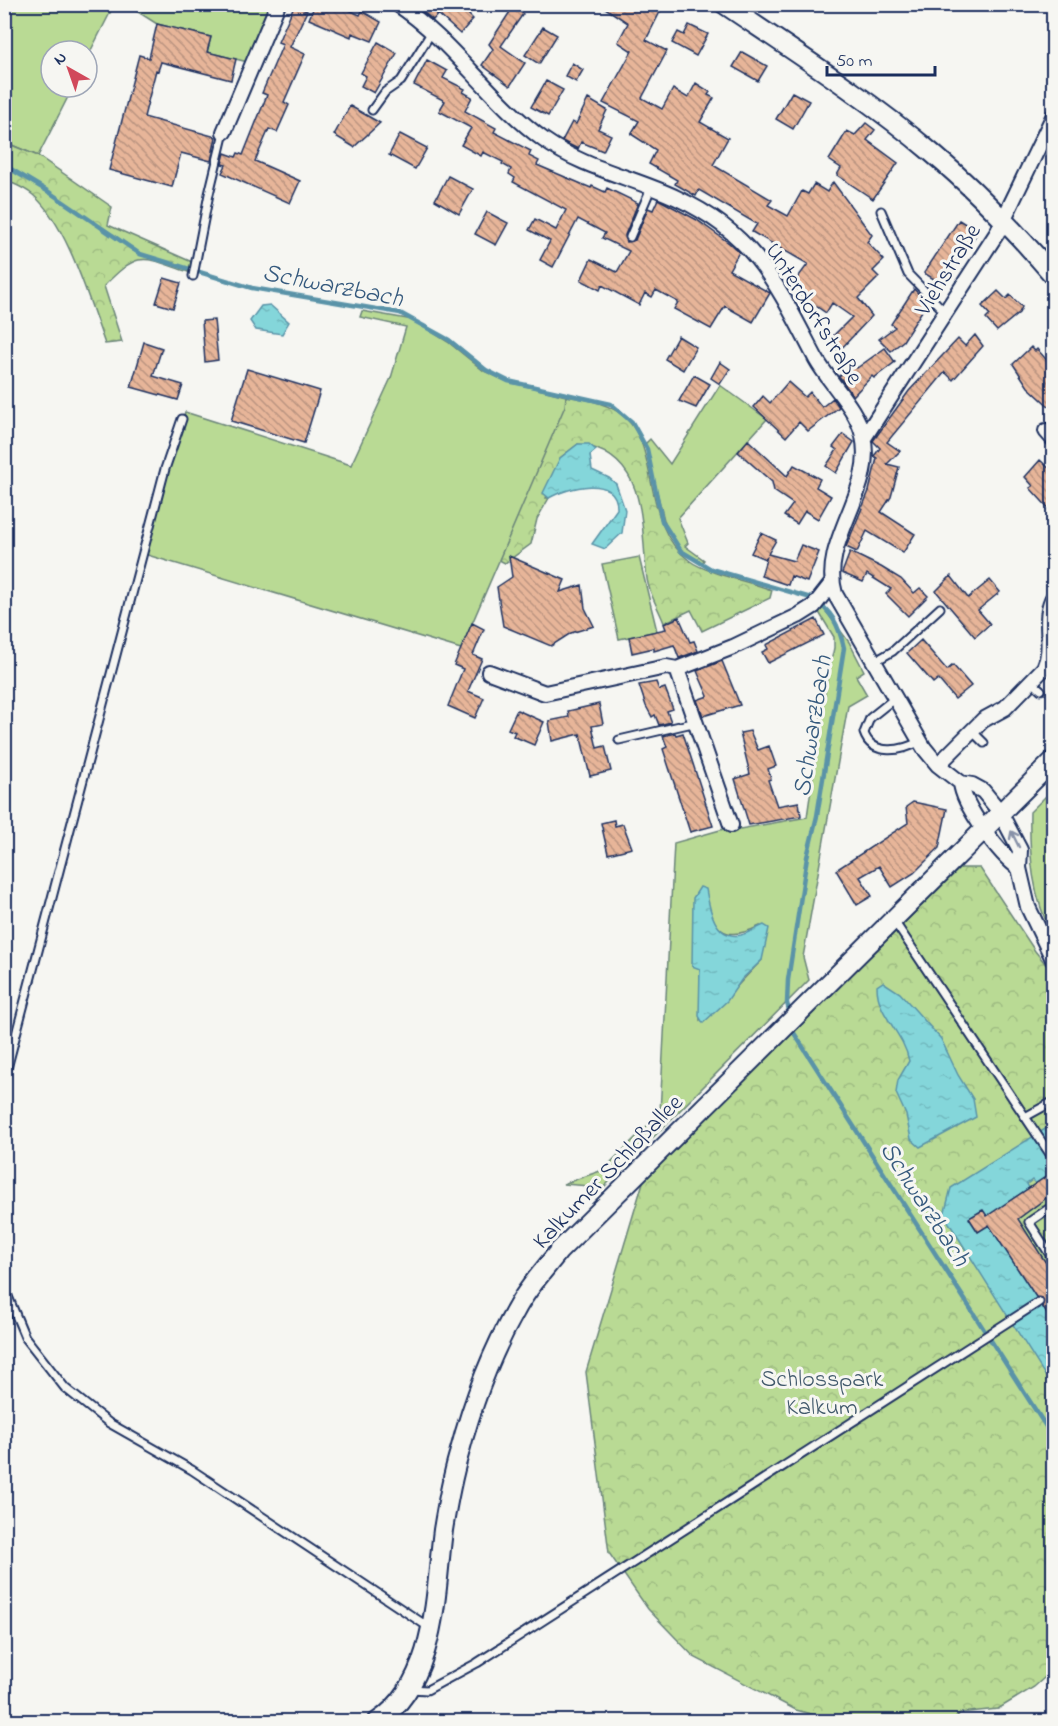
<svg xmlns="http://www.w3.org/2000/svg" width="1058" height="1726" font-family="'Indie Flower',sans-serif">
  <defs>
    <pattern id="forest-crowns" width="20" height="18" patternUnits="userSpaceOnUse" patternTransform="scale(1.5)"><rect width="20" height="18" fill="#b9da94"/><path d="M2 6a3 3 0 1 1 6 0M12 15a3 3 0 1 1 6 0" fill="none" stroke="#9ebb82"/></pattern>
    <pattern id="water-ripples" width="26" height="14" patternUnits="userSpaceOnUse" patternTransform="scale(1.5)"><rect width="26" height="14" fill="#84d6da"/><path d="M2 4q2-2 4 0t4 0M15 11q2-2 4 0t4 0" fill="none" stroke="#71b8be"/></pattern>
    <pattern id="building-back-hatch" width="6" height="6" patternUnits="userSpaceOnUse" patternTransform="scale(1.5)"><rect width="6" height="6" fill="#e7b599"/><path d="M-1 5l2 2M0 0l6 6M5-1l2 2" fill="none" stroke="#ba9480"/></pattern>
  </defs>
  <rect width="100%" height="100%" fill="#f6f6f2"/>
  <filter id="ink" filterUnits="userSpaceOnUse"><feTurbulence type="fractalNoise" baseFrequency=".0167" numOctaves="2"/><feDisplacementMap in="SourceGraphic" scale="12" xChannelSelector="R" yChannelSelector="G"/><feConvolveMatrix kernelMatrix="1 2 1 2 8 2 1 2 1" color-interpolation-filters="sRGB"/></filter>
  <g filter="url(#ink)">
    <path fill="#b9da94" stroke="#6a8479" stroke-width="1.5" fill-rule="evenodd" d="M4 5H114L87 58V51H51V87H73L38 156 5 142Z
      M127 5H270L248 62 207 52 211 37 157 24Z
      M362 311 413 320 448 342 484 371 506 381 566 396V406L461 649 144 554 185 412 351 465 391 378 406 327 360 317Z
      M720 385 767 419 678 518 688 543 685 546 704 560 702 563 681 550 665 524 645 444 650 439 670 464Z
      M639 557 657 631 619 639 602 564Z
      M821 605 849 642 864 671 856 676 867 695 848 706 803 957 809 980 604 1187 563 1184 603 1170 660 1113 674 843 738 825 740 829 807 817 826 685 834 648V637L817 609ZM710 913C719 940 739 936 760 926L762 960C741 981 724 1003 700 1020V968L692 965Z
      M1053 789V935C1032 899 1029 853 1030 812Z"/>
    <path fill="url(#forest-crowns)" stroke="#6a8479" stroke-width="1.5" d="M4 142 38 156 112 207 108 225 192 262 188 272C143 257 140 249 104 286L122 342 105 344C89 301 68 225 33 195 25 188 14 184 5 180Z
      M566 396C584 399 603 402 618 412 664 441 637 523 690 561 706 573 750 582 772 590L770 598 702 631 691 610 664 623C659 609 649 594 647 579 640 525 650 455 578 444L560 458 546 498H549L537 519 531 544 505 563 499 560 565 406Z
      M960 868H980L1035 951 1053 973V1670L1034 1687 998 1709 960 1713 953 1721 840 1722 796 1710 694 1657 648 1609 609 1553 586 1372 644 1179Z"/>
    <path fill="url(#water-ripples)" stroke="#5a93a8" stroke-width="1.5" d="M270 305 289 322 282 334 256 330 250 321 261 306Z
      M578 444H589L596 450 590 455 592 470 609 478 616 484 625 510 622 533 605 549 592 544 617 509C618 473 566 488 549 498L543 493 560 458Z
      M700 887 706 889C709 907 714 940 741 935 749 933 756 928 764 925L769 928 762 960 742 979 727 1001 703 1023 699 1016 700 969 692 966 693 898Z
      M883 982 900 993 941 1039 958 1075 973 1099 976 1117 920 1147 911 1139 906 1115 896 1093 898 1080 909 1061C903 1031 877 1016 877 986Z
      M1053 1124V1172L1036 1184 1032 1180 1027 1184 1029 1188 987 1216 982 1210 969 1219 978 1232 989 1225 1053 1323V1388L944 1215 951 1188Z"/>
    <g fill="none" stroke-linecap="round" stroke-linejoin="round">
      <path stroke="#5a93a8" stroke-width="4.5" d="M4 165 49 192 140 254 252 288 400 313 449 340 486 370 508 381 611 404 632 422 647 449 662 521 681 551 711 569 811 598C832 610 839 626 844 648L817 816 807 857 788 980 787 1003 790 1014
        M792 1025 794 1033 1054 1439"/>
    </g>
    <path fill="url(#building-back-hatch)" stroke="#1b2f5e" stroke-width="1.5" d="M315 4H336L360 15 362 11 381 22 372 41 352 33 351 37 309 19Z
      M427 4H475L467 13 473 19 460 34 438 14 433 20 422 11Z
      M599 4H664L646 40 667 51 642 98 662 109 673 89 688 98 696 83 710 92 708 95 714 98 700 122 728 138 713 165 772 200 768 205 788 216 802 191 808 194 814 184 827 192 833 182 872 235 867 242 884 260 873 271 879 277 858 298 872 316 838 352 827 342 852 317 832 303 826 313 790 288 808 264 752 232 757 224 699 190 696 196 675 184 677 180 649 164 656 150 631 134 639 121 603 103 632 51 618 42 628 23Z
      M294 6 307 11 290 47 305 54 284 102 289 105 277 132 269 129 255 161 300 181 290 203 222 173 226 165 222 164 225 153 236 157 238 153 243 155 267 95 262 93 283 44 278 42Z
      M513 7 523 14 501 46 525 63 510 86 482 65 493 49 489 44Z
      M157 24 211 37 207 52 236 59 231 80 161 62 158 71 156 70 144 117 216 137 211 161 181 153 172 187 109 170 139 55 149 58Z
      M689 25 708 34 696 56 672 43 678 32 684 35Z
      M543 27 557 35 539 64 525 55Z
      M378 42 397 53 374 93 361 86 366 76 361 73Z
      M742 52 767 66 758 81 733 67Z
      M427 60 447 71 443 78 465 89 463 92 472 97 465 111 496 128 494 132 531 151 529 156 539 161 537 165 591 188 592 186 605 192 607 188 638 203 625 235 627 242 635 240 648 208 653 210 658 199 697 220 729 243 739 252 729 270 770 293 753 322 725 306 711 329 674 309 678 302 656 290 652 297 645 293 639 305 602 285 600 290 581 280 591 259 617 272 629 251 602 238 605 233 578 219 553 267 540 260 550 241 529 230 535 219 556 230 566 210 513 182 515 178 509 174 511 169 502 164 503 162 483 152 481 156 461 145 471 128 439 111 445 101 414 85Z
      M572 63 583 70 576 82 565 76Z
      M546 81 563 90 548 116 531 107Z
      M792 92 809 101 793 129 776 119Z
      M588 99 607 110 598 129 611 135 603 151 581 142 578 149 562 141 572 122 576 124Z
      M350 106 380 123 354 147 334 135Z
      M866 123 875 130 867 140 898 163 873 199 837 175 841 168 829 160 847 131 855 135Z
      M400 134 427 148 415 169 389 155Z
      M448 176 473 189 459 214 435 200Z
      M487 212 508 223 496 245 475 234Z
      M959 220 978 232 942 284 924 273Z
      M164 278 181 283 173 308 156 303Z
      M914 289 927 303 903 341 891 351 879 339 895 327 891 324Z
      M998 291 1006 299 1010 295 1022 307 1019 313 997 331 986 319 990 315 982 306Z
      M214 320 218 360 205 362 202 321Z
      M975 335 983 346 953 380 945 372 887 442 900 451 887 464 899 467 891 497 881 512 915 534 903 553 867 531 857 552 846 547 869 491 877 458 874 456 880 448 873 441 909 391 958 339 965 346Z
      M678 336 696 347 683 370 665 359Z
      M144 342 162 348 153 376 183 385 178 400 131 387Z
      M1031 347 1035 351 1037 349 1053 367V410L1028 387 1013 364Z
      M885 348 895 362 874 378 872 376 853 396 839 376 855 365 857 368Z
      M720 362 730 369 720 384 711 378Z
      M247 369 320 391 304 443 231 421Z
      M694 375 710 384 696 408 679 401Z
      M788 382 805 397 810 392 822 407 833 398 839 407 808 431 799 422 786 437 754 407 763 396 770 403Z
      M843 434 854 442 836 473 826 466 837 450 833 447Z
      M748 440 787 476 794 465 820 479 816 487 831 496 818 519 805 511 797 524 784 516 793 504 774 491 772 482 738 452Z
      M1040 460 1053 472V513L1030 488 1033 486 1025 477Z
      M761 533 776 540 768 554 794 561 801 545 819 552 807 582 791 576 788 585 761 576 767 556 765 559 751 553Z
      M850 552 881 567 901 579 914 593 920 588 928 596 908 616 886 594 891 589 867 574 863 582 842 573Z
      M509 556 565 580 560 592 582 585 585 608 594 626 571 633 551 646 503 626 497 587 512 577Z
      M951 576 968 598 990 580 1000 592 978 610 990 624 975 637 936 591Z
      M679 617 690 642 694 641 698 651 679 658 674 645 654 651V648L632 653 629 637 666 629 664 624Z
      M816 619 824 635 768 663 762 652 768 649 766 645Z
      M472 623 484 629 473 655 482 659 468 691 484 698 475 718 448 706 463 669 454 665Z
      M921 640 947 670 953 665 971 686 955 699 938 679 933 683 907 653Z
      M722 661 740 705 703 716 697 700 708 696 697 671Z
      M656 682 659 690 665 688 673 709 667 711 671 722 659 725 655 715 652 717 646 706 639 685Z
      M599 704 603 724 592 726 597 748 605 746 611 771 590 776 580 734 552 741 549 721 569 717 568 711Z
      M517 710 544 722 534 745 513 736 515 732 508 729Z
      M750 731 758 750 769 746 776 766 768 769 771 779 768 780 777 806 799 802 801 816 749 825 735 779 750 774 740 733Z
      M675 733 676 735 683 733 713 826 690 832 663 749 667 747 663 736Z
      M913 802 947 809 939 848 914 873 892 887 879 866 860 877 872 896 857 905 836 870 908 823 906 807Z
      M614 820 615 826 623 824 632 848 608 854 601 823Z
      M1053 1172V1193L1018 1219 1053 1274V1323L1042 1306 1043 1299 1036 1297 989 1225 978 1232 969 1218 983 1210 987 1216Z"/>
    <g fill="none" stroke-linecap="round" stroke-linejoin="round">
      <g stroke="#1b2f5e" stroke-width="11">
        <path id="lane" d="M372 110 385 92 401 81 431 33
          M881 211 908 274 947 314
          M630 237 651 188
          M193 276 209 194 224 132
          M874 662 893 651 940 608
          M1031 681 1041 690
          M895 698 870 718 864 733C872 757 903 751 920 741
          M972 731 984 743
          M619 740 697 722
          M894 921 1054 1160
          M4 1091 5 1076 165 469 182 419
          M1025 1117 1054 1101
          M1054 1205 1029 1222 1054 1261
          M4 1287 25 1337 65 1388 109 1423 192 1470 430 1628
          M411 1689 427 1690 477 1663 1039 1302"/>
      </g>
      <g stroke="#1b2f5e" stroke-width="18">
        <path id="street" d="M397 4C453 41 490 101 544 140 585 169 633 177 677 198 756 234 778 287 816 359 830 384 857 408 863 436 876 491 819 542 835 594L924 748 938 765 961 783 972 785 983 791 1000 812 1020 850 1019 868 1028 907 1054 961
          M224 132 278 4
          M1046 431 1054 440
          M864 438 997 233 1054 115
          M677 669 731 825
          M489 672 545 693 666 667 677 669 733 647 798 616 814 606 832 583
          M938 765 983 720 1005 708 1044 668C1055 646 1041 617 1054 596
          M961 783C963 806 1000 855 1019 868"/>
      </g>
      <g stroke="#1b2f5e" stroke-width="22">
        <path id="secondary" d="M724 4C795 52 867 98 932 153 976 190 1016 232 1054 276
          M377 1722C437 1682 435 1593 443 1530 447 1505 452 1478 459 1454 472 1404 492 1351 518 1306 529 1286 545 1269 559 1251L1054 760"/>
      </g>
      <use href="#lane" stroke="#f6f6f2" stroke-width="7"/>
      <use href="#street" stroke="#f6f6f2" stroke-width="14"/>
      <use href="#secondary" stroke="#f6f6f2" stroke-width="18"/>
    </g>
    <defs><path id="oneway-shaft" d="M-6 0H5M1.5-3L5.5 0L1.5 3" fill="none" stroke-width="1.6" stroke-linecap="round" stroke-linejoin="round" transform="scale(1.5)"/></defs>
    <use stroke="#8892a8" href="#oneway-shaft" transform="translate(1015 839) rotate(-116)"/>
  </g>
  <g text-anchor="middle" stroke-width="6" stroke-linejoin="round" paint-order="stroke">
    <g font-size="24" fill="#1b2f5e" stroke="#f6f6f2">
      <text transform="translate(947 269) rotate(-58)" y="8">Viehstraße</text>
      <text transform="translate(815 313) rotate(58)" y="8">Unterdorfstraße</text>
      <text transform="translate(607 1171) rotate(-46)" y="8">Kalkumer Schloßallee</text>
    </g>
    <g font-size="24" fill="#425a6c" stroke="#f6f6f2">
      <text x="822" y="1386">Schlosspark<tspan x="822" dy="28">Kalkum</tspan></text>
    </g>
    <g font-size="26" font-style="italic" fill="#35597d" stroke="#f6f6f2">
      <text transform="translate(333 284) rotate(11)" y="9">Schwarzbach</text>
      <text transform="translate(811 726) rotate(-81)" y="9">Schwarzbach</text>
      <text transform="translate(926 1203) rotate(57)" y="9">Schwarzbach</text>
    </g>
  </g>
  <rect width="1058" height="1726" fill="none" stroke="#f6f6f2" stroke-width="24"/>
  <rect x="12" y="12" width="1034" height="1702" fill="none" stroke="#1b2f5e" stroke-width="2" filter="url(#ink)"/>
  <g transform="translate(69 69) rotate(320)"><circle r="28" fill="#f6f6f2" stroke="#9ea6b7" stroke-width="1.5"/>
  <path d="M0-4.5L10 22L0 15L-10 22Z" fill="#d1495b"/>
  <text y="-9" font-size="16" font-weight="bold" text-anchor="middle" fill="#1b2f5e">N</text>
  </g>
  <path d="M827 66v9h108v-9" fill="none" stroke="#1b2f5e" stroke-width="3"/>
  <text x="836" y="66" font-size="18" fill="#1b2f5e" stroke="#f6f6f2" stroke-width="4.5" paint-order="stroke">50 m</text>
</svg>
